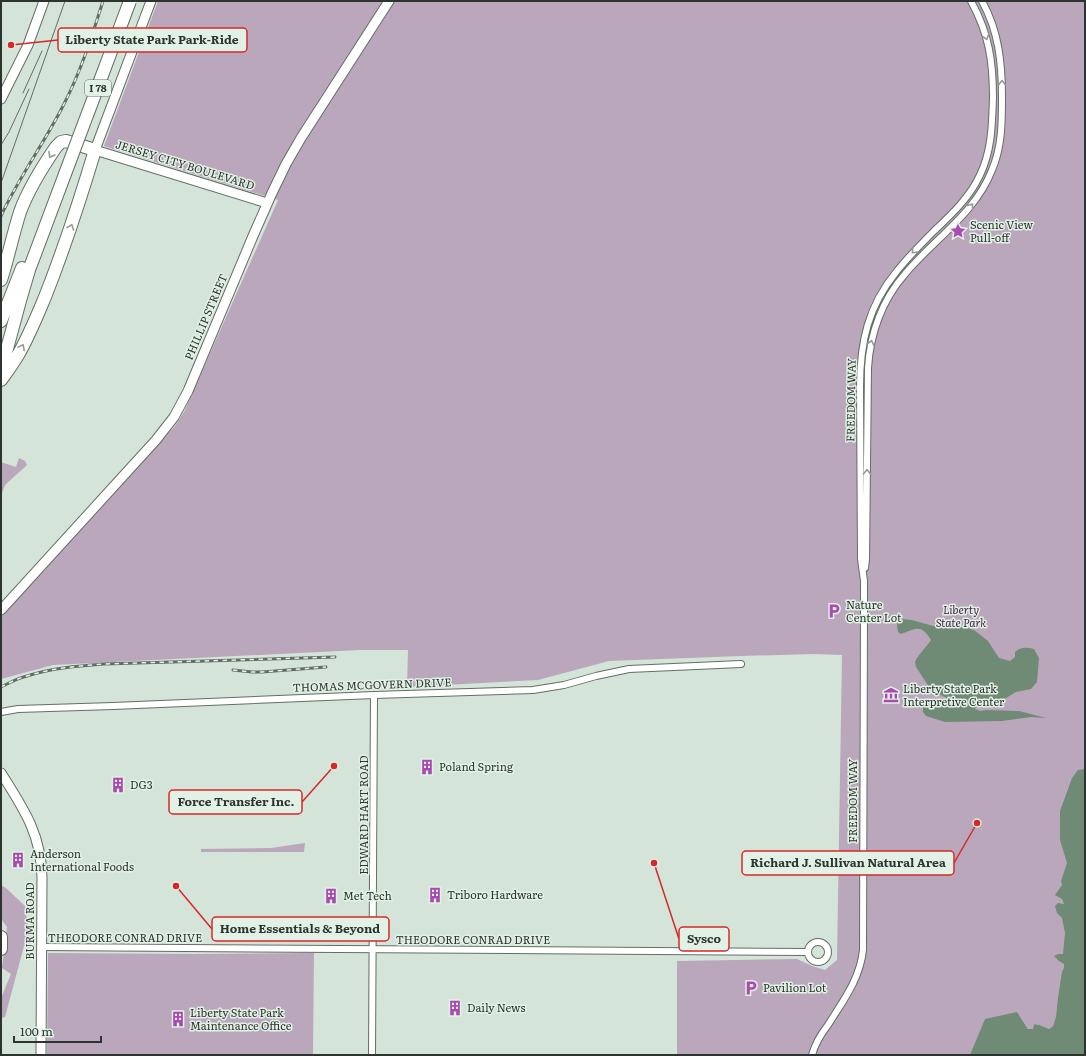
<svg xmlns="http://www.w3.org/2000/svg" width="1086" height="1056" font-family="Literata,serif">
  <rect width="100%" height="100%" fill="#d5e4d8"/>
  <path fill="#baa7bb" d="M158 1H1085V775L1077 962 1053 1026 1049 1029 1040 1025 1034 1024 1033 1029H1028L1020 1017 985 1055H677V961L797 959 812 966 825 970 837 960 842 655 814 654 741 656 609 661 538 680 407 687 408 650H360L53 665 1 679V617L175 426 184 412 278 200 104 146Z
    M19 458 25 461 27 465 5 485 1 496V462L16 467Z
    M305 843 304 852H201V849L271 848Z
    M1 885 6 888 25 906 30 943V947L24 946 5 1017 1 1018V998L11 974 2 968 7 927 1 919Z
    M48 953 193 954 314 953 313 1055H47Z"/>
  <path fill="#6f8b76" d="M901 619 912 620 933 626 954 624 974 630 988 641 999 658 1010 661 1015 657V652C1021 647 1026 647 1034 649L1039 658 1037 682 1031 689 1016 692 1006 698 976 706 975 709 980 711 986 710 1019 711 1046 718 1031 717 1002 721 945 722 926 716 923 712V701L926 699 952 706 953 703 951 700 931 690 916 667 915 662C919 653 926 648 931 640 921 623 915 629 901 634L898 632 897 626 898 622Z
    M1085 769V1055H970L985 1019 1017 1012 1028 1029H1033L1034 1024 1040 1025 1049 1029 1053 1026 1056 1017 1058 998 1062 972 1064 968V964L1059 961 1054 956 1058 954H1063L1065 933 1062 918 1057 913 1055 906 1058 903 1064 904 1062 899 1055 895 1062 885 1061 881 1067 863 1060 840V811L1072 778 1078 770Z"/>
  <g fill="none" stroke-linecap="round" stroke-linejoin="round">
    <g stroke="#626f65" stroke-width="8">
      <path id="street" d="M865 568 866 559 868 368C870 334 882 300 905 274 934 239 975 214 992 170 1002 147 1002 122 1002 98 1002 63 999 32 982 1
        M1 712 18 709 113 706 374 695 533 690 564 685 596 676 629 669 741 664
        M808 952a10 10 0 1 1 20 0a10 10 0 1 1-20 0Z
        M42 947 808 952
        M372 1055 374 695
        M812 1055C815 1044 821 1034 828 1025 843 1001 860 979 863 950L864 615V581L861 559 860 387C860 342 868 306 897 271 908 257 921 244 934 231 952 214 970 197 980 175 992 150 992 124 993 98 993 61 989 34 971 1"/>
    </g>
    <g stroke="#626f65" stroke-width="11">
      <path id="secondary" d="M151 1 95 150 267 203
        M1 99 28 45 44 1
        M1 610 156 440 174 417 188 391 253 236 272 193 286 164 301 138 389 1
        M1 773C23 808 41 833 42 877L41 1055"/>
    </g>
    <g stroke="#626f65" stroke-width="14">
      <path id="highway" d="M1 280C8 258 13 234 20 212 28 190 43 166 56 147L61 142 66 141 95 150C80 200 64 249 45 297 37 316 29 336 18 355 13 363 7 372 1 380
        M1 321 22 268
        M1 371 21 297 29 270 65 174
        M1 937V949"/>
    </g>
    <use href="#street" stroke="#fff" stroke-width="6"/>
    <use href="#secondary" stroke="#fff" stroke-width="9"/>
    <use href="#highway" stroke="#fff" stroke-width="12"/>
    <path stroke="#646d65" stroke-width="1" d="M23 93 42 51
      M1 145 9 132 29 89
      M1 183 65 1"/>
    <g stroke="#646d65" stroke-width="3">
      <path id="rail" d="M1 216C19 177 45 142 64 104 81 71 92 36 103 1
        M233 670 252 672H262L326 667
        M1 687C9 683 18 678 27 676 52 668 78 666 104 664L335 657"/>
    </g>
    <use href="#rail" stroke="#e2f1e5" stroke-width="1.5" stroke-dasharray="4.5" stroke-linecap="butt"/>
    <g stroke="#626f65" stroke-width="14" stroke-linecap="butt">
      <path id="highway-bridge" d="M65 174 130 1"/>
    </g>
    <use href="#highway-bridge" stroke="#fff" stroke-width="12"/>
  </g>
  <defs><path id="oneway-chevron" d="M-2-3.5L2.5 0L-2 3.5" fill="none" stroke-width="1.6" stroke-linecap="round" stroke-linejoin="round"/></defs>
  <g stroke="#969996">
    <use href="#oneway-chevron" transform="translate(986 37) rotate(74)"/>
    <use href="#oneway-chevron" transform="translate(1002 83) rotate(-90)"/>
    <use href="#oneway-chevron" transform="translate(51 155) rotate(120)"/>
    <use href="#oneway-chevron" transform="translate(971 206) rotate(-51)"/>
    <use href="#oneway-chevron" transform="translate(71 227) rotate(-70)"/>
    <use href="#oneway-chevron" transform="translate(914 251) rotate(134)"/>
    <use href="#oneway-chevron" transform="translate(871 343) rotate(-78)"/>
    <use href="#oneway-chevron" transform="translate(22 347) rotate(-62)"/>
    <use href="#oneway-chevron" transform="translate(867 472) rotate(-89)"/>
  </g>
  <defs>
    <g id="sight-bare" transform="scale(1.2)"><path d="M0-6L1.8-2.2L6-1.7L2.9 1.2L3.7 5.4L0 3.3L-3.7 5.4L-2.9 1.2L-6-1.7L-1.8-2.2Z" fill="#a949b1" stroke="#e2f1e5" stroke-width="2.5" paint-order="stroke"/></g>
    <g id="parking-bare" transform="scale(1.2)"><path d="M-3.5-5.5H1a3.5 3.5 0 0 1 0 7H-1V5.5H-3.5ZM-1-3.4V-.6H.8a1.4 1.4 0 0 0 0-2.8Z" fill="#a949b1" stroke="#e2f1e5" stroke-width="2.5" paint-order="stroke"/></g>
    <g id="museum-bare" transform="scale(1.2)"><path d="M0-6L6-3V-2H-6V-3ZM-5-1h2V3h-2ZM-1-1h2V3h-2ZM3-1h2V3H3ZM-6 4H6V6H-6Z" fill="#a949b1" stroke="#e2f1e5" stroke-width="2.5" paint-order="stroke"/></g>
    <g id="building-bare" transform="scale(1.2)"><path d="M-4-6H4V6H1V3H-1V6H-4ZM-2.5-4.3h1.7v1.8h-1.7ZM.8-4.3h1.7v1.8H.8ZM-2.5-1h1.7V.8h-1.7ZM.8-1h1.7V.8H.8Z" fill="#a949b1" stroke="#e2f1e5" stroke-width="2.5" paint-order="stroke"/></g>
  </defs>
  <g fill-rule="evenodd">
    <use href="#sight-bare" x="958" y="231"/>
    <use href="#parking-bare" x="834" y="611"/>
    <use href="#museum-bare" x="891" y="695"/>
    <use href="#building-bare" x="427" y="767"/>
    <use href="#building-bare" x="118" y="785"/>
    <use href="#building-bare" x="18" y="860"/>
    <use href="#building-bare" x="435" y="895"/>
    <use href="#building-bare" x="331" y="896"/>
    <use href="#parking-bare" x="751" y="988"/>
    <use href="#building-bare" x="455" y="1008"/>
    <use href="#building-bare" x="178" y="1019"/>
  </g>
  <g text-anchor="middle" stroke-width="3" stroke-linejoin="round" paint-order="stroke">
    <rect fill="#e2f1e5" stroke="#636c65" stroke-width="1" x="85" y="80" width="26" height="16" rx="3"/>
    <g font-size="10" font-weight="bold" fill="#2d332e">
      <text x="98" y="92">I 78</text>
    </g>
    <g font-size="11" fill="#2d332e" stroke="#e2f1e5">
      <text transform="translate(185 165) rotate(17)" y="4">JERSEY CITY BOULEVARD</text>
      <text transform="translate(206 317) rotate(-67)" y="4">PHILLIP STREET</text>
      <text transform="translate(851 400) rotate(-89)" y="4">FREEDOM WAY</text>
      <text transform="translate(372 685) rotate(-2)" y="4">THOMAS MCGOVERN DRIVE</text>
      <text transform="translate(853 801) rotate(-90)" y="4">FREEDOM WAY</text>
      <text transform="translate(364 815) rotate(-90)" y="4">EDWARD HART ROAD</text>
      <text transform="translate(30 921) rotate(-90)" y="4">BURMA ROAD</text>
      <text x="125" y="942">THEODORE CONRAD DRIVE</text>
      <text x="473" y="944">THEODORE CONRAD DRIVE</text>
    </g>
    <g font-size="11" fill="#2d332e" stroke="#e2f1e5" text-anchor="start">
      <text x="970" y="229">Scenic View<tspan x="970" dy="13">Pull-off</tspan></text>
      <text x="846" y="609">Nature<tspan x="846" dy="13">Center Lot</tspan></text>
      <text x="903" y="693">Liberty State Park<tspan x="903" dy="13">Interpretive Center</tspan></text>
      <text x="439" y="771">Poland Spring</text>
      <text x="130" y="789">DG3</text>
      <text x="30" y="858">Anderson<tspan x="30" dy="13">International Foods</tspan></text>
      <text x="447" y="899">Triboro Hardware</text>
      <text x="343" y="900">Met Tech</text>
      <text x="763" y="992">Pavilion Lot</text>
      <text x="467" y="1012">Daily News</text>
      <text x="190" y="1017">Liberty State Park<tspan x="190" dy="13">Maintenance Office</tspan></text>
    </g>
    <g font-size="11" font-style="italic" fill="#442347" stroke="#e2f1e5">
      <text x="961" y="614">Liberty<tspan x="961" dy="13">State Park</tspan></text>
    </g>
  </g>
  <path fill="none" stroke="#d62828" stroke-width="1.5" d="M11 45L58 40M334 766L302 802M977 823L954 863M176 886L212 929M654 863L679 939"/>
  <g fill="#d62828" stroke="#e2f1e5" stroke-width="1.5">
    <circle cx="11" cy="45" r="4"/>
    <circle cx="334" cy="766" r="4"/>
    <circle cx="977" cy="823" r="4"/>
    <circle cx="176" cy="886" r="4"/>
    <circle cx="654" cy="863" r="4"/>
  </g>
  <g fill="#e2f1e5" stroke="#d62828" stroke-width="1.5">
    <rect x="58" y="28" width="189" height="24" rx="4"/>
    <rect x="169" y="790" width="133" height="24" rx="4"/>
    <rect x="742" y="851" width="212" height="24" rx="4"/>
    <rect x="212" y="917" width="177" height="24" rx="4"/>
    <rect x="679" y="927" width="50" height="24" rx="4"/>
  </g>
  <g font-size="12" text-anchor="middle" font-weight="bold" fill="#2d332e">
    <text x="152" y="44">Liberty State Park Park-Ride</text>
    <text x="236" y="806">Force Transfer Inc.</text>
    <text x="848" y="867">Richard J. Sullivan Natural Area</text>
    <text x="300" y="933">Home Essentials &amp; Beyond</text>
    <text x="704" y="943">Sysco</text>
  </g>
  <rect width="1086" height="1056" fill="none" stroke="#2d332e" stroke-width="4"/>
  <path d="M14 1036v6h87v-6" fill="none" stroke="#2d332e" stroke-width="2"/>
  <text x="20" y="1036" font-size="12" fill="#2d332e" stroke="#e2f1e5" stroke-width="3" paint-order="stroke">100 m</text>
</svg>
